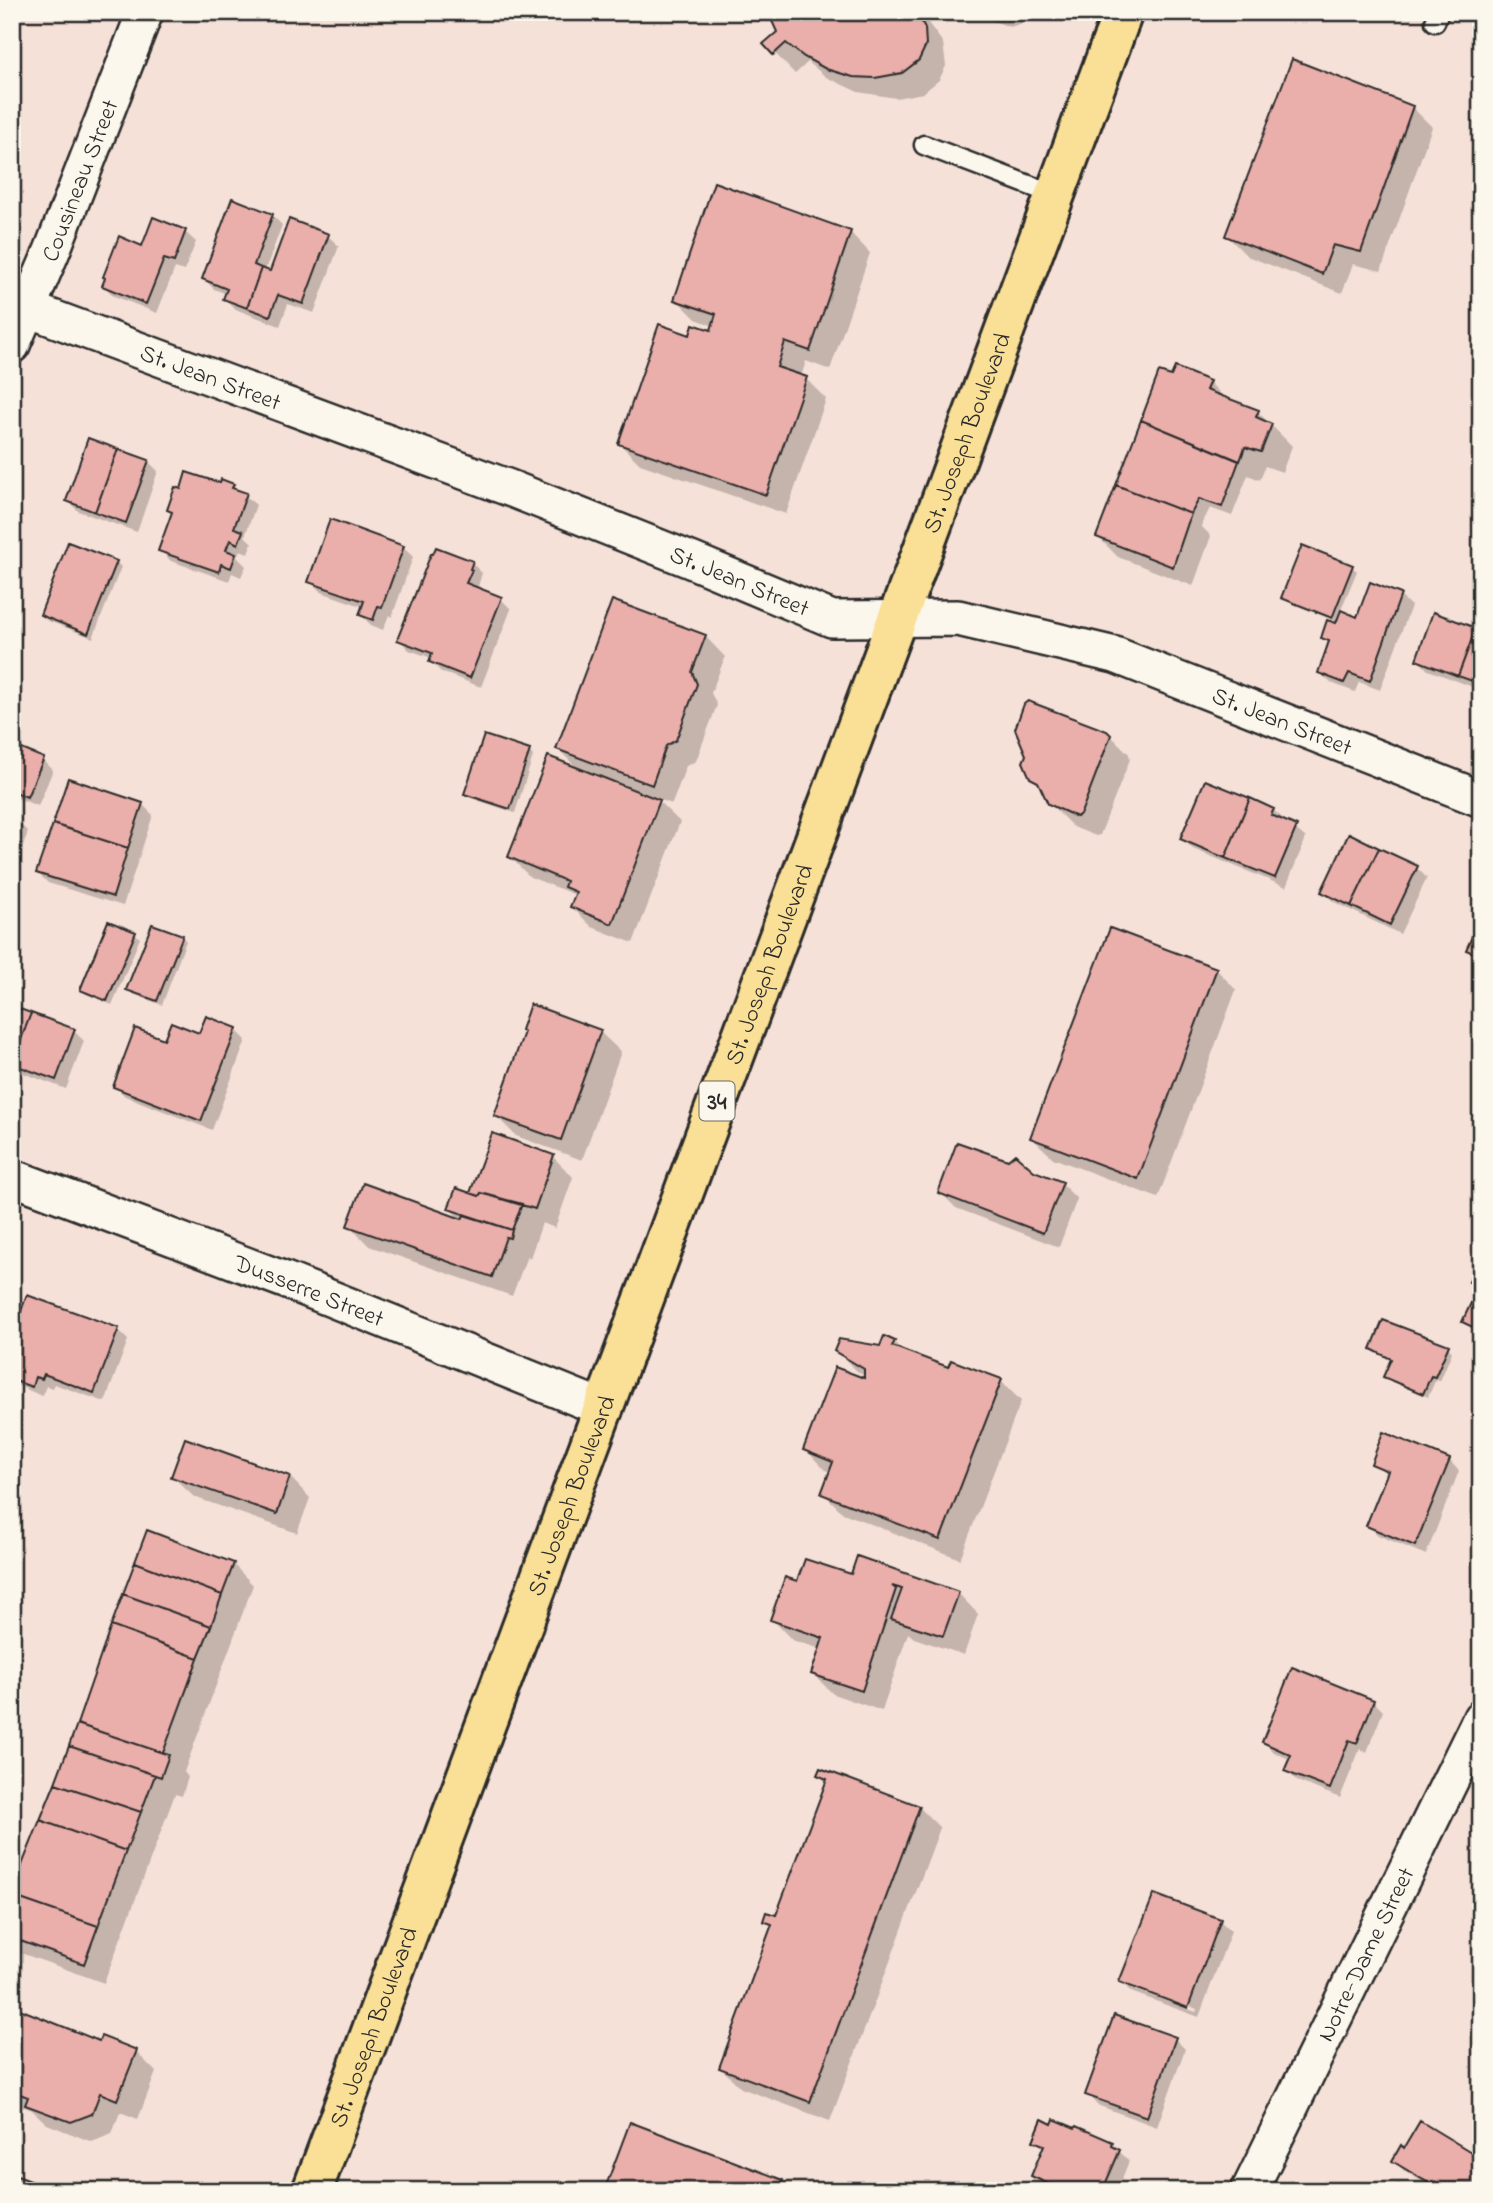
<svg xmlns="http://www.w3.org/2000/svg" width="1493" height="2203" font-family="'Indie Flower',sans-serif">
  <rect width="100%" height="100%" fill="#f6e1d8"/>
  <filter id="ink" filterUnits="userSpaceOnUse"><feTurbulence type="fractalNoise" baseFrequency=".0143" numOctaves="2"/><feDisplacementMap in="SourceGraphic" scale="14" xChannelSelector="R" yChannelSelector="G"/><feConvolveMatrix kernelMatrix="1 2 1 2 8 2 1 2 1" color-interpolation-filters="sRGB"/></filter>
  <g filter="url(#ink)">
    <path fill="#0003" fill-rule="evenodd" d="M770 12H933L929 24 943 43 946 66 939 80 923 93 896 98 858 92 826 77 808 62 795 74 766 44 779 32Z
      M968 12H1029L1023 23 1010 27Z
      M1481 68V83L1477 79Z
      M1412 107 1432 127 1381 271 1353 264 1342 293 1247 256 1227 236Z
      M272 215 282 225 265 271 271 273 328 236 339 246 314 313 288 304 280 326 235 309 225 299 227 294 214 289 204 279Z
      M848 230 870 253 830 370 806 361 801 377 806 379 826 399 786 514 640 464 620 444 691 338 712 332 714 326 696 319 676 299Z
      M185 232 196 242 184 271 175 268 157 313 114 296 104 286 143 248Z
      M1160 374 1172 378 1209 382 1227 400 1258 412 1292 446 1282 472 1265 466 1260 480 1248 475 1232 516 1210 508 1201 526 1211 536 1193 586 1118 557 1098 537Z
      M148 461 158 471 137 532 78 511 68 501Z
      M221 485H233L256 505 245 536 252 543 248 553 240 550 237 557 246 566 241 577 232 573 229 581 171 561 160 550 173 514 169 510 182 491Z
      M403 547 413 557 392 617 389 615 383 630 371 625 361 615 364 607 321 592 310 581Z
      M116 562 121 567 93 638 46 620 42 615Z
      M472 563 482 573 477 590 501 599 511 609 481 687 441 672 431 662 432 658 409 650 399 639Z
      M1352 567 1357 571 1340 612 1358 619 1371 584 1400 596 1411 606 1380 690 1359 682 1355 692 1331 683 1320 673 1330 644 1323 637 1338 622 1288 602 1283 598Z
      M1481 631V690L1428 670 1418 660Z
      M705 636 725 657 711 693 717 705 696 761 686 766 672 804 655 798 680 822 633 943 592 927 572 907 576 897 573 894 530 877 510 857 580 771 558 749Z
      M1109 734 1129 754 1130 759 1100 835 1096 836 1073 827 1052 806 1043 789 1032 777Z
      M12 747 43 760 53 770 38 806 12 796Z
      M529 751 533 756 515 813 471 798 466 793Z
      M142 804 153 815 123 906 48 883 38 873Z
      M1273 810 1306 838 1286 887 1193 849 1182 839Z
      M12 820 18 822 28 832 14 869 12 868Z
      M1417 868 1427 878 1400 934 1334 902 1323 892Z
      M1481 922V961L1468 949Z
      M135 934 140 938 112 1005 86 994 82 989Z
      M182 937 186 941 162 1005 133 994 128 989Z
      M1216 969 1236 990 1158 1198 1053 1158 1032 1138Z
      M12 1008 74 1031 84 1041 66 1089 12 1069Z
      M236 1030 246 1040 212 1130 125 1096 115 1086 165 1042Z
      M600 1032 621 1052 582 1160 516 1136 496 1116Z
      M553 1157 573 1177 555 1228 542 1223 530 1258 527 1256 512 1296 369 1246 349 1225 461 1220 450 1209 471 1196Z
      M1033 1172 1062 1184 1077 1199 1059 1247 956 1208 940 1192Z
      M1481 1268V1335L1464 1322 1479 1290 1471 1281Z
      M118 1330 128 1340 105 1402 54 1384 52 1388 46 1386 42 1396 12 1383V1340Z
      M894 1342 903 1352 949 1369 1001 1381 1021 1401 960 1559 843 1513 823 1493 831 1472 825 1470 805 1449 872 1381 857 1371 836 1351 881 1348Z
      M1448 1347 1452 1352 1440 1381 1436 1379 1428 1397 1390 1381 1386 1376 1400 1361Z
      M186 1440 290 1477 310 1498 297 1533 194 1497 173 1477Z
      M1449 1460 1459 1471 1426 1555 1378 1535 1368 1525 1388 1475 1373 1463Z
      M148 1533 233 1564 253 1585 184 1772 188 1777 182 1796 175 1794 104 1983 18 1952 12 1946V1896L71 1747Z
      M852 1576 958 1593 978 1614 964 1655 914 1638 908 1633 882 1711 833 1694 813 1674 821 1649 792 1640 772 1619 798 1583Z
      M1373 1701 1383 1711 1367 1752 1360 1749 1340 1798 1297 1781 1287 1771 1291 1760 1274 1752 1264 1742Z
      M819 1775 919 1807 940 1828 830 2121 741 2088 721 2068 773 1928 765 1920 777 1917 827 1783Z
      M1155 1896 1220 1921 1231 1931 1199 2017 1131 1992 1121 1982ZM1131 1985 1197 2009 1196 2012 1131 1988Z
      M12 2008 101 2043 136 2052 156 2072 138 2119 120 2112 112 2134 92 2142 47 2124 32 2110 12 2102Z
      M1175 2039 1185 2049 1157 2127 1097 2105 1087 2094Z
      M1053 2126 1076 2130 1112 2144 1129 2161 1117 2191H1054L1043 2186 1033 2176 1044 2149 1035 2140Z
      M1394 2160H1481V2191H1438L1404 2171Z
      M782 2181 792 2191H605Z
      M1398 2183 1411 2191H1394Z"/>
    <path fill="#eaafaa" stroke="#2b2b2b" stroke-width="2" d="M768 12H917L925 28 926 45 919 60 902 73 875 78 853 77 826 69 804 57 786 43 773 55 763 44 777 32Z
      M1292 59 1413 106 1361 252 1333 245 1322 274 1225 236Z
      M714 182 851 231 810 351 785 342 777 367 807 377 766 495 618 444 659 324 690 335 693 324 711 330 716 314 674 300Z
      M232 198 273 214 254 265 261 268 247 308 223 299 227 289 202 279Z
      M153 217 186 230 174 262 164 259 146 304 102 286 105 278 103 277 119 236 142 246Z
      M289 219 329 234 303 304 278 295 270 316 247 308 261 268 270 271Z
      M1175 367 1210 381 1206 390 1259 410 1256 417 1272 424 1261 452 1245 447 1240 461 1141 420 1159 372 1171 376Z
      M1141 420 1239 461 1222 507 1199 499 1191 514 1116 485Z
      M88 438 118 449 95 512 66 501Z
      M118 449 149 460 126 523 95 512Z
      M186 472 220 483 221 479 234 484 232 488 247 493 234 528 243 531 238 544 230 540 226 550 236 554 231 568 221 564 219 572 158 551 172 512 167 510 175 487 181 489Z
      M1116 485 1191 514 1173 567 1096 537Z
      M330 519 404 546 382 607 378 606 373 620 359 615 364 601 308 582Z
      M68 542 117 561 88 634 40 615Z
      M1302 545 1353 565 1332 618 1281 598Z
      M436 547 473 561 470 569 472 570 466 583 502 597 470 678 429 662 432 653 397 640 431 554H433Z
      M1370 582 1401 594 1370 681 1349 673 1344 683 1318 673 1329 641 1321 638 1327 620 1336 623 1341 610 1357 617Z
      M612 600 706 635 692 672 697 684 676 740 666 746 652 785 556 749Z
      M1433 612 1476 628 1458 676 1416 660Z
      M1476 628 1481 629V684L1458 676Z
      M1028 701 1107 731 1111 735 1081 813 1077 817 1048 804 1038 782 1030 778 1023 762 1026 755 1015 729 1024 704Z
      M484 735 530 750 510 809 464 794Z
      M12 745 44 758 27 797 12 791Z
      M548 756 660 800 612 924 570 907 576 892 564 887 566 881 508 857Z
      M68 778 143 803 128 848 53 824Z
      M1205 780 1250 798 1225 858 1180 839Z
      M1250 798 1274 809 1271 815 1297 826 1275 878 1225 858Z
      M53 824 128 848 113 897 36 873Z
      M1349 833 1379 848 1351 906 1321 892Z
      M1379 848 1418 866 1390 925 1351 906Z
      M1481 917V956L1466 950Z
      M108 921 136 932 107 1001 80 990Z
      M152 924 183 935 157 1001 126 990Z
      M1110 928 1217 968 1138 1179 1030 1138Z
      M530 1004 601 1030 561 1140 494 1116 524 1032 521 1030Z
      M12 1006 31 1013 12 1063Z
      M31 1013 75 1029 56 1080 12 1064Z
      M206 1016 237 1028 201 1121 113 1087 135 1028 164 1039 171 1022 199 1033Z
      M492 1133 554 1155 535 1209 481 1193 479 1196 470 1193Z
      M957 1142 1008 1160 1015 1154 1034 1171 1063 1182 1043 1233 938 1193Z
      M363 1183 462 1219 464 1215 512 1230 510 1238 506 1237 492 1277 347 1226Z
      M456 1188 479 1196 481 1193 522 1204 512 1230 448 1209Z
      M1477 1264 1481 1266V1331L1462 1322 1479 1286 1469 1282Z
      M27 1295 119 1328 94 1393 44 1374 42 1379 35 1377 32 1387 12 1380V1335Z
      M1383 1320 1449 1345 1435 1377 1431 1376 1423 1394 1383 1377 1391 1359 1371 1349Z
      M884 1336 895 1341 892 1346 948 1367 951 1360 1002 1379 940 1540 821 1494 833 1462 803 1450 835 1367 864 1378V1369L834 1351 839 1339 880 1346Z
      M1383 1432 1450 1459 1415 1546 1366 1526 1388 1471 1371 1464Z
      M185 1438 290 1476 277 1514 171 1477Z
      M147 1530 234 1563 222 1595 135 1562Z
      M857 1556 959 1592 943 1636 891 1619 902 1589 892 1586 896 1589 862 1691 811 1674 823 1638 770 1620 785 1577 797 1581 805 1559 851 1574Z
      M135 1562 222 1595 211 1626 123 1594Z
      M123 1594 211 1626 198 1658 111 1626Z
      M111 1626 198 1658 163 1753 77 1724Z
      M1292 1667 1374 1700 1357 1743 1349 1740 1330 1789 1284 1771 1291 1755 1262 1742Z
      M77 1724 169 1755 161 1777 69 1746Z
      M69 1746 155 1775 141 1812 55 1783Z
      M820 1768 920 1806 810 2102 719 2068 772 1924 763 1921 766 1912 776 1915 827 1779 817 1775Z
      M55 1783 141 1812 126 1851 40 1820Z
      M40 1820 126 1851 98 1926 12 1896V1890Z
      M1154 1894 1221 1919 1188 2008 1119 1982Z
      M12 1896 98 1926 84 1964 12 1938Z
      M12 2006 99 2041 101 2036 137 2050 117 2100 100 2093 92 2114 71 2122 25 2105 28 2097 12 2091Z
      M1114 2015 1176 2037 1147 2117 1085 2095Z
      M1042 2119 1052 2124 1054 2119 1075 2128 1076 2126 1113 2142 1112 2146 1120 2150 1104 2187 1097 2184 1094 2191H1059L1060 2189 1031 2176 1044 2145 1033 2141Z
      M1420 2121 1481 2158V2183L1476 2191H1442L1392 2161 1401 2145 1404 2148Z
      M630 2122 783 2180 779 2191H604Z
      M12 2174 49 2188 53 2191H12Z"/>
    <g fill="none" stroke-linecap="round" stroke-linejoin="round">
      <g stroke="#2b2b2b" stroke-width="23">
        <path id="lane" d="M1435 22 1439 12
          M924 145 1055 195"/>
      </g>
      <g stroke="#2b2b2b" stroke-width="40">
        <g id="street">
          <path id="s1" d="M12 303 512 489 693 561 832 619 958 618 1115 655 1481 799"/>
          <path id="s2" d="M12 345 52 251 145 12"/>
          <path id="s3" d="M12 1177 285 1280 605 1409"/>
          <path id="s4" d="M1249 2191 1481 1718"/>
        </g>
      </g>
      <g stroke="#2b2b2b" stroke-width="44">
        <g id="primary">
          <path id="s5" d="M312 2191 1123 12"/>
        </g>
      </g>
      <use href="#lane" stroke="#fbf7ec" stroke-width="18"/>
      <use href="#street" stroke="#fbf7ec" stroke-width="35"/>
      <use href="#primary" stroke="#fadf96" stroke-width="38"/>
    </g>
  </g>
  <g text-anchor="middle" stroke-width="7" stroke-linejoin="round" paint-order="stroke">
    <rect fill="#fbf7ec" stroke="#696865" stroke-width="2" x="699.5" y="1081.5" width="35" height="39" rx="5"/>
    <g font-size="23" font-weight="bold" fill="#2b2b2b">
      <text x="717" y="1109">34</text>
    </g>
    <g font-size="24" fill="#2b2b2b" stroke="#fbf7ec">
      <text dy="8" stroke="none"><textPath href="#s2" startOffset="178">Cousineau Street</textPath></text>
      <text dy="8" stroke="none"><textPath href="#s1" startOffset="212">St. Jean Street</textPath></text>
      <text dy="8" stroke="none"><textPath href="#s5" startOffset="1876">St. Joseph Boulevard</textPath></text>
      <text dy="8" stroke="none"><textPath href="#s1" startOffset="779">St. Jean Street</textPath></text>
      <text dy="8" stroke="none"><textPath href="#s1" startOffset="1346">St. Jean Street</textPath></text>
      <text dy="8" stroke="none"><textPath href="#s5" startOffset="1309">St. Joseph Boulevard</textPath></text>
      <text dy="8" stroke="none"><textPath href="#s3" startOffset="318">Dusserre Street</textPath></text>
      <text dy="8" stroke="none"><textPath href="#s5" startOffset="742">St. Joseph Boulevard</textPath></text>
      <text dy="8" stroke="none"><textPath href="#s4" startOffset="264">Notre-Dame Street</textPath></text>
      <text dy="8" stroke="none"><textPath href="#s5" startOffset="175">St. Joseph Boulevard</textPath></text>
    </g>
  </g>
  <rect width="1493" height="2203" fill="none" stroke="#fbf7ec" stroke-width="42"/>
  <rect x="21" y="21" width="1451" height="2161" fill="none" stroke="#2b2b2b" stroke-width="2.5" filter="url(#ink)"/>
</svg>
